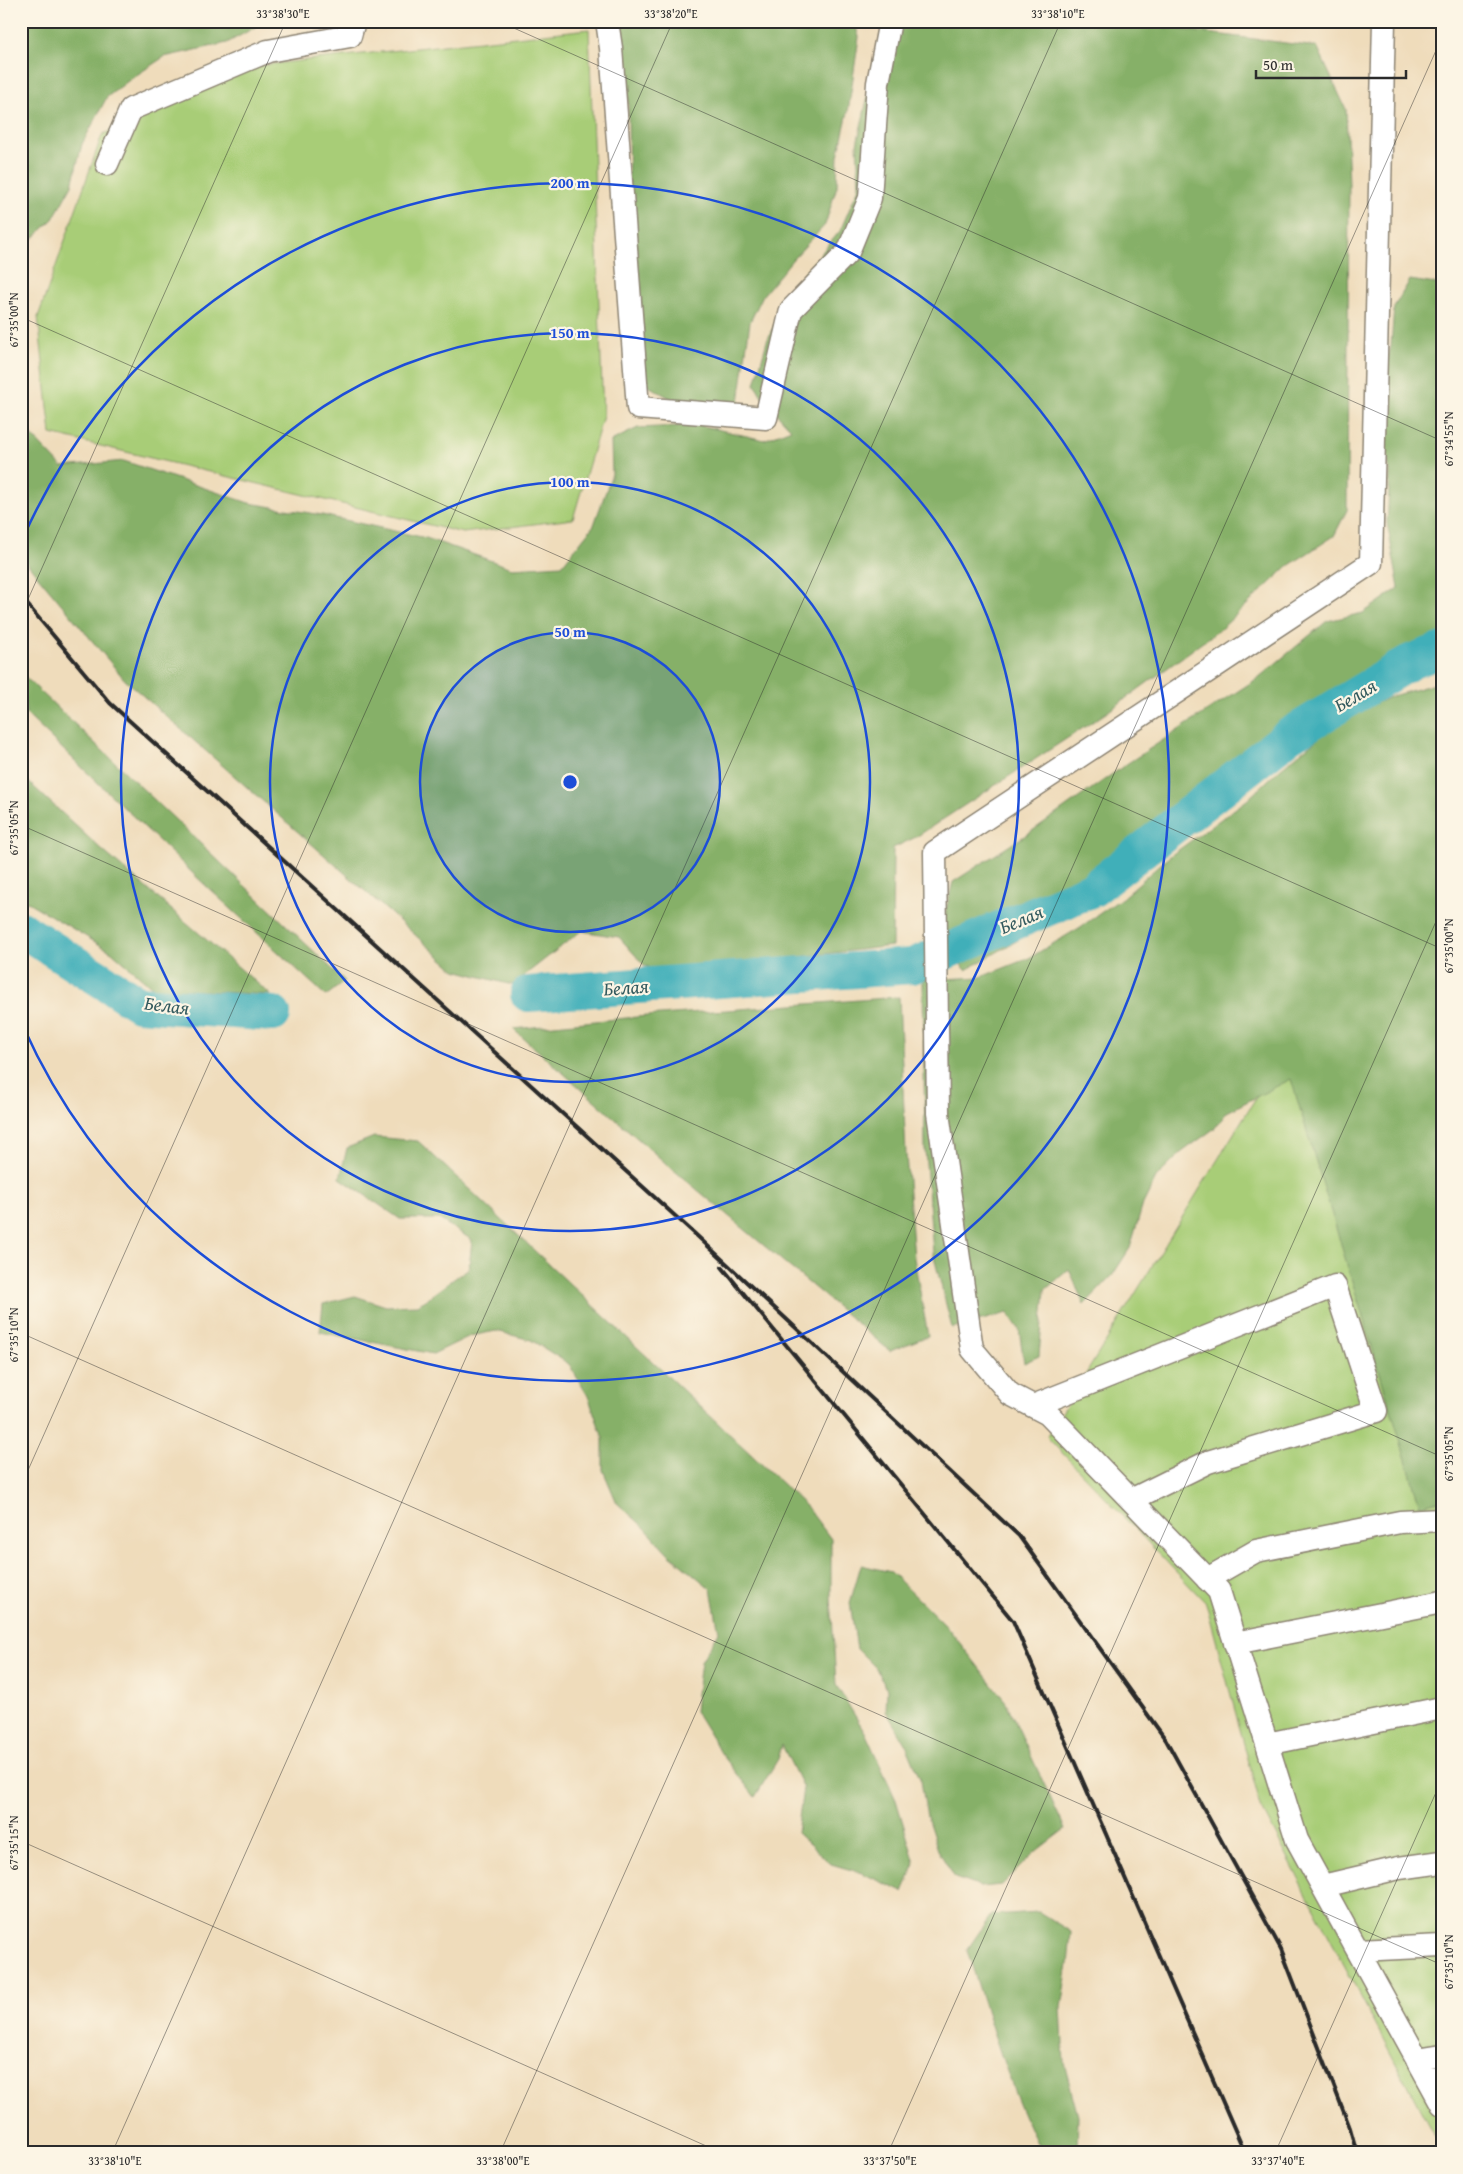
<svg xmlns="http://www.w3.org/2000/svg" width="1463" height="2174" font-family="'Gentium Book Plus',serif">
  <rect width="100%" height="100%" fill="#fcf5e5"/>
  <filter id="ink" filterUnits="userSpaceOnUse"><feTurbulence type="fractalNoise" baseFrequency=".02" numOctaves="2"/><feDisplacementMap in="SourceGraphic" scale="10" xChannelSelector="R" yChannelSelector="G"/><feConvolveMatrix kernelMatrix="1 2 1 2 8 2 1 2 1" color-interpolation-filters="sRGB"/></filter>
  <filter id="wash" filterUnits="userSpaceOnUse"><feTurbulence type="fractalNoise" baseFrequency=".0096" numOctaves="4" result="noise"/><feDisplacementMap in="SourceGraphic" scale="20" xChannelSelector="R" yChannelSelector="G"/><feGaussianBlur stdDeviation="1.12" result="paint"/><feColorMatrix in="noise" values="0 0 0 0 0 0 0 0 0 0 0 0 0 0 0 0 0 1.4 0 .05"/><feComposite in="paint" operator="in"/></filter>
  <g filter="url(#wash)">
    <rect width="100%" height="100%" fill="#efdcbb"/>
    <path fill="#a8cd77" stroke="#6a7c51" d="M589 29 603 416 573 519 463 533 51 434 38 317 102 135 218 70Z
      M1284 1052 1442 1449V2151L1261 1807 1206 1603 1047 1437Z"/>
    <path fill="#86b068" stroke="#586e4a" d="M21 21H266L227 43 164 57 132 78 107 97 82 144 72 185 53 219 21 250Z
      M620 21H854L859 37 848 112 838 156 837 186 825 225 792 260 763 295 750 322 739 402 689 409 638 380 629 270 628 88Z
      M885 21H1114L1317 47 1346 109 1349 185 1347 510 1334 536 1288 566 1222 628 1106 713 916 837 893 848 892 946 661 973 644 965 619 937 581 931 512 985 455 970 125 680 21 556V424L62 467 124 461 249 503 322 515 426 538 512 568 562 565 594 525 612 474 611 441 638 428 699 425 764 440 791 429 764 400 755 384 767 341 791 289 840 231 859 187 857 144Z
      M1410 280 1442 285V650L1251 748 1172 818 1106 884 1044 925 966 970 938 940 953 882 1032 831 1128 763 1258 678 1327 621 1363 613 1399 588 1387 523 1390 473 1384 434 1381 387 1391 346 1394 307Z
      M21 673 345 981 326 996 204 884 26 714Z
      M1442 682V1500L1420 1506 1291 1079 1227 1112 1215 1128 1182 1152 1156 1178 1143 1204 1130 1248 1112 1276 1084 1305 1069 1269 1045 1290 1039 1356 1024 1363 1019 1329 1008 1313 952 1328 933 1253 925 1150 923 980 981 977 1029 958 1079 928 1122 898 1170 856 1247 800 1280 769 1346 716 1392 696Z
      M21 775 102 850 271 995 153 988 112 952 21 898Z
      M899 997 906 1155 914 1258 928 1336 890 1351 670 1167 513 1029 647 1016Z
      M374 1137 418 1141 807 1507 831 1539V1597L836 1685 865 1732 896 1800 915 1863 903 1892 862 1873 831 1864 797 1833 803 1788 782 1745 778 1759 755 1797 721 1753 695 1711 701 1661 719 1632 711 1589 669 1554 645 1528 617 1503 603 1470V1438L588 1396 569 1364 531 1340 496 1331 470 1336 433 1354 320 1332 323 1304 355 1296 386 1306 418 1305 469 1268 472 1240 439 1219H400L340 1178 347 1148Z
      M861 1565 891 1572 948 1628 1006 1702 1065 1829 1035 1852 1002 1885 980 1887 955 1878 938 1850 927 1817 921 1781 907 1747 886 1711 887 1690 876 1668 857 1649 850 1603Z
      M1039 1912 1071 1932 1068 1965 1061 2007 1064 2063 1078 2116 1077 2153H1042C1009 2089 989 2018 967 1950L991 1915Z"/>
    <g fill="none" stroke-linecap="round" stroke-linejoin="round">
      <path stroke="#3fafb9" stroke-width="36" d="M21 929 139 1004 273 1014
        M528 994 912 966 1093 889 1290 735 1410 662 1442 650"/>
    </g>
  </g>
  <g filter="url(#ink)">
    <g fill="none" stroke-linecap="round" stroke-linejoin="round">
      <g stroke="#8d8473" stroke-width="25">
        <path id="minor" d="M607 21 611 48 638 408 766 418 791 310 848 252 870 198 878 83 890 21
          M1384 21 1371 563 935 852 938 1113 972 1349 1010 1394 1048 1414 1219 1591 1297 1840 1442 2104
          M107 164 131 109 268 51 350 36 354 21
          M1033 1406 1335 1286 1376 1411 1208 1462 1131 1500
          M1207 1579 1256 1551 1400 1522 1442 1520
          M1235 1643 1442 1602
          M1267 1744 1442 1708
          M1323 1886 1399 1868 1442 1862
          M1358 1950 1442 1946
          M1417 2059 1442 2055"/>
      </g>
      <use href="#minor" stroke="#fff" stroke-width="22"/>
      <path stroke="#2b2b2b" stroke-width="4" d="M21 597 110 703 695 1234 1019 1536 1166 1740 1281 1949 1350 2128 1357 2153
        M722 1267 1013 1621 1245 2153"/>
    </g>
  </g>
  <path fill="none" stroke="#2b2b2b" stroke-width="1" stroke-opacity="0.45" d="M498 21 1442 441M21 317 1442 949M21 615 286 21M21 825 1442 1457M21 1333 1442 1965M21 1486 673 21M21 1841 722 2153M112 2153 1061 21M500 2153 1442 37M888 2153 1442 908M1275 2153 1442 1779"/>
  <circle cx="570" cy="782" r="150" fill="#1d4ed8" fill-opacity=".12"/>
  <g fill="none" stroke="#1d4ed8" stroke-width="2.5">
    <circle cx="570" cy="782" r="150"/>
    <circle cx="570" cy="782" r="300"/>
    <circle cx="570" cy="782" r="449"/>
    <path d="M23 538A599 599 0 1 1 23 1026"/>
  </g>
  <g text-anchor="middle" stroke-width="4.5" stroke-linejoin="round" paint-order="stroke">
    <g font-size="19" font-style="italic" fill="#32595d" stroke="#fcf5e5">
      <text transform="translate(1355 695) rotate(-31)" y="7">Белая</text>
      <text transform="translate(1021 919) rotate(-23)" y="7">Белая</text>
      <text transform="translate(626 987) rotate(-4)" y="7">Белая</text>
      <text transform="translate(167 1005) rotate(7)" y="7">Белая</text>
    </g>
  </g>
  <circle cx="570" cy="782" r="8" fill="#1d4ed8" stroke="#fcf5e5" stroke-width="2.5"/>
  <g font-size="15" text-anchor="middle" font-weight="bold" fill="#1d4ed8" stroke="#fcf5e5" stroke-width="4.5" stroke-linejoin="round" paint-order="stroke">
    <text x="570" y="188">200 m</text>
    <text x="570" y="338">150 m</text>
    <text x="570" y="487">100 m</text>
    <text x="570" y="637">50 m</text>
  </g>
  <rect width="1463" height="2174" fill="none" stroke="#fcf5e5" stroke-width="55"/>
  <path d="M1256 70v8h150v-8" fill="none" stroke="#2b2b2b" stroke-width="2.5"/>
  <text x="1263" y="70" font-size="15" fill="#2b2b2b" stroke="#fcf5e5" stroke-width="4" paint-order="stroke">50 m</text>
  <rect x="28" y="28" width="1408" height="2118" fill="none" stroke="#2b2b2b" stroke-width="2"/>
  <g font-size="12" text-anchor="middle" fill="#2b2b2b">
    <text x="283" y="18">33°38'30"E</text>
    <text x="671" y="18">33°38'20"E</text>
    <text x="1058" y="18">33°38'10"E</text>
    <text transform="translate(14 320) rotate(-90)" y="4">67°35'00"N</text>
    <text transform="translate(1449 439) rotate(-90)" y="4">67°34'55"N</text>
    <text transform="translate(14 828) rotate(-90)" y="4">67°35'05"N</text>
    <text transform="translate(1449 946) rotate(-90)" y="4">67°35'00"N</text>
    <text transform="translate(14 1335) rotate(-90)" y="4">67°35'10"N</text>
    <text transform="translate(1449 1454) rotate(-90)" y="4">67°35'05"N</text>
    <text transform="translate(14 1843) rotate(-90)" y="4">67°35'15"N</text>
    <text transform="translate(1449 1962) rotate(-90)" y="4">67°35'10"N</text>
    <text x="115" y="2165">33°38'10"E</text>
    <text x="503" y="2165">33°38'00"E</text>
    <text x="890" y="2165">33°37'50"E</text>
    <text x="1278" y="2165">33°37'40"E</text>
  </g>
</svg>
